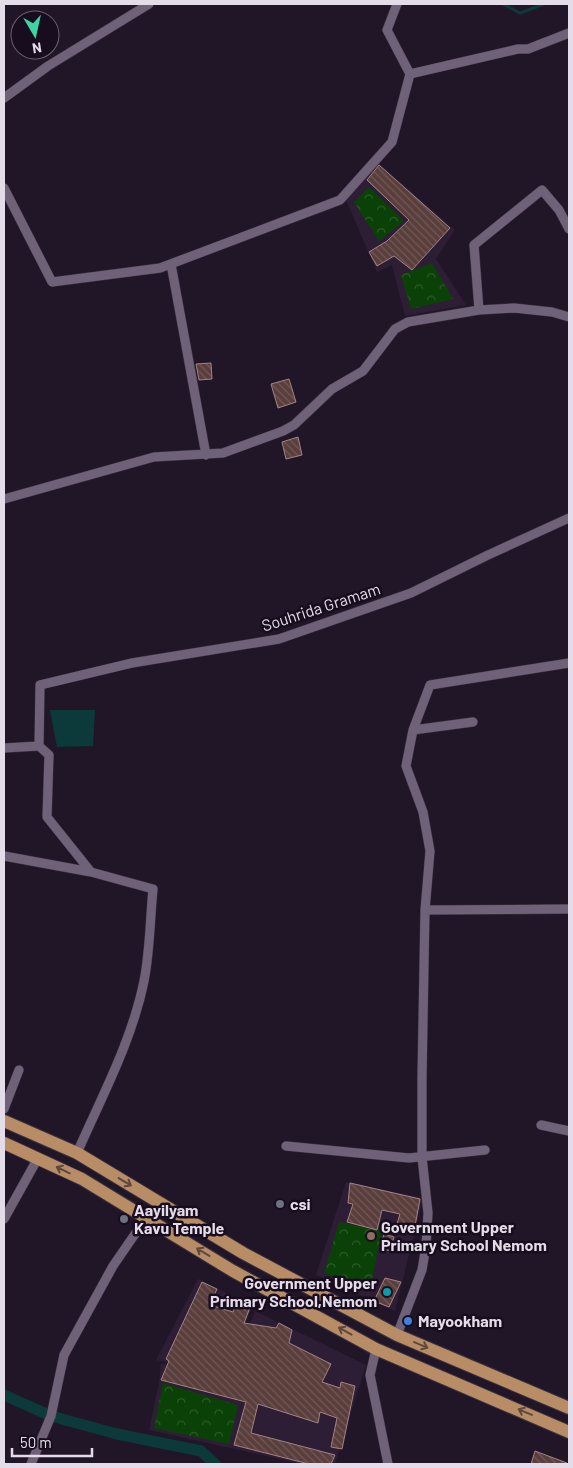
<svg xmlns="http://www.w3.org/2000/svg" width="573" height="1468" font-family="Barlow,sans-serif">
  <defs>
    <pattern id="park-crowns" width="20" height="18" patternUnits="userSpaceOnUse" patternTransform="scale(1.25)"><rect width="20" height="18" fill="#0a4106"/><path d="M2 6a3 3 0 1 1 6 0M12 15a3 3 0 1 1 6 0" fill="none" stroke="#2e5c2a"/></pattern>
    <pattern id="building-back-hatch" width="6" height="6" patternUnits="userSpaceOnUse" patternTransform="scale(1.25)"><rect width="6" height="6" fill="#593e3c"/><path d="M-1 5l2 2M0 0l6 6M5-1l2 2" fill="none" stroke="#715958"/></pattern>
  </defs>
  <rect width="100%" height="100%" fill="#211628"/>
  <path fill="#2d1e35" d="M376 161 455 230 436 259 466 305 405 316 392 265 377 272 343 193Z
    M346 1182 423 1198 395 1311 316 1275Z
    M198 1279 252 1306 227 1376 156 1360Z
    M255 1311 366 1365 335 1464H302L149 1430 159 1383 161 1363 230 1377Z"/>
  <path fill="url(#park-crowns)" d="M369 187 404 221 379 241 354 202Z
    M432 263 453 299 411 309 401 275Z
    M339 1222 382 1231 370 1289 324 1273Z
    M163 1383 238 1405 229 1444 154 1428Z"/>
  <path fill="#0c3a3b" d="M50 710H95L93 746 57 747Z"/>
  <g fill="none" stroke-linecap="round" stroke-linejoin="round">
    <path stroke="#0c3a3b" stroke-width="3" d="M503 4 520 13 544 4"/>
    <path stroke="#0c3a3b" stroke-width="11" d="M4 1395 51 1416 117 1434 201 1451 215 1464"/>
  </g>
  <path fill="url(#building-back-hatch)" stroke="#a38482" d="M379 165 450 228 412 270 394 256 377 266 369 252 387 241 409 220 367 180Z
    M211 363 212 379 199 380 196 364Z
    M289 379 296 402 278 408 271 384Z
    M298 437 302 455 286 459 282 442Z
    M350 1183 420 1199 415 1226 397 1224 400 1214 382 1210 377 1230 347 1222 353 1204 348 1203Z
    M384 1234 394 1237 390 1251 380 1248Z
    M385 1278 401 1282 389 1307 374 1301Z
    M202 1282 217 1289 210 1305 233 1312 238 1300 251 1305 244 1323 276 1328 279 1323 292 1330 289 1343 331 1364 322 1382 340 1388 341 1382 355 1386 342 1449 331 1447 337 1418 320 1412 318 1423 258 1404 251 1433 335 1455 331 1464H309L234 1445 246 1402 161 1380 169 1361 166 1359Z
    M535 1451 567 1463V1464H531Z"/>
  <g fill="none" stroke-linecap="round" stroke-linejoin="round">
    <g stroke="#3b3340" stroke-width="10">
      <path id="minor" d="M397 4 387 30 410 74 518 49H528L569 33
        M4 98 48 66 149 4
        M4 188 52 282 160 268 340 200 392 142 410 74
        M171 264 206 455
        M479 310 474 245 542 190 559 210 569 229
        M4 499 154 457 223 453 283 431 294 425 332 389 363 371 395 329 408 322 479 310 514 308 552 312 569 317
        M413 730 473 722
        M39 746 40 685 132 663 279 639 411 593 488 555 569 518
        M4 748 39 746 49 755 47 817 91 872 153 889C150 919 150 951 144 981 132 1041 101 1098 77 1153
        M4 856 91 872
        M425 910 569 909
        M4 1109 19 1070
        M541 1125 569 1131
        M286 1146 409 1158 485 1150
        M4 1219 38 1158
        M397 1335 422 1270 426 1246 428 1213 422 1157V1077L425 910 430 851 423 812 406 766 413 730 430 685 569 663
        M376 1349 370 1375 388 1464
        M31 1464 51 1416 64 1355 113 1266 146 1218"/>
    </g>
    <g stroke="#3b3340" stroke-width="14">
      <path id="primary" d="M4 1121 77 1153 243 1253 397 1335 569 1408
        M4 1143 82 1179 233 1271 376 1349 569 1432"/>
    </g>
    <use href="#minor" stroke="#6f6177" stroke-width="9"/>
    <use href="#primary" stroke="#b88d66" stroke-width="12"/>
  </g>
  <defs><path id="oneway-shaft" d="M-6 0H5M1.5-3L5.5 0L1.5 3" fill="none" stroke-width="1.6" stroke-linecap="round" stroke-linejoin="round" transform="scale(1.25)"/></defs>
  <g stroke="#60473e">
    <use href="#oneway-shaft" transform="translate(63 1170) rotate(-154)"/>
    <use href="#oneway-shaft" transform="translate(125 1182) rotate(31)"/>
    <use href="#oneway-shaft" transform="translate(203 1252) rotate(-149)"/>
    <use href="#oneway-shaft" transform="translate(345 1331) rotate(-151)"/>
    <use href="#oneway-shaft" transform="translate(421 1345) rotate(23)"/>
    <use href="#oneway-shaft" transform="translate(525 1412) rotate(-157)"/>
  </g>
  <g fill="#6b7280" stroke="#180d1e" stroke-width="2">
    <circle cx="280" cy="1204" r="5"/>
    <circle cx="124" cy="1219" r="5"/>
  </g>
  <circle fill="#8d6e63" stroke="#180d1e" stroke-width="2" cx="371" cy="1236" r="5"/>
  <circle fill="#0f9aa8" stroke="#180d1e" stroke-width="2" cx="387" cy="1292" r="5"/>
  <circle fill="#3f7fe0" stroke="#180d1e" stroke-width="2" cx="408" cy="1321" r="5"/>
  <g text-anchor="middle" stroke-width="5" stroke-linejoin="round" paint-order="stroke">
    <g font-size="16" fill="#e4dce8" stroke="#180d1e">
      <text transform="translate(321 607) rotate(-18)" y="6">Souhrida Gramam</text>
    </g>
    <g font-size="16" font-weight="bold" fill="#e4dce8" stroke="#180d1e" text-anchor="start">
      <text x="290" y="1210">csi</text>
      <text x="134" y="1216">Aayilyam<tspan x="134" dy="18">Kavu Temple</tspan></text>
      <text x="381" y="1233">Government Upper<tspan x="381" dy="18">Primary School Nemom</tspan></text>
      <text x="377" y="1289" text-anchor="end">Government Upper<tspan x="377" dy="18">Primary School,Nemom</tspan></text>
      <text x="418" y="1327">Mayookham</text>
    </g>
  </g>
  <rect width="573" height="1468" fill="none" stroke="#e4dce8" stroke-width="10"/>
  <g transform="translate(35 35) rotate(171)"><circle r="24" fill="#180d1e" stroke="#6a606f"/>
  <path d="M0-4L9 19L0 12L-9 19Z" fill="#3ed4a3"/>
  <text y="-8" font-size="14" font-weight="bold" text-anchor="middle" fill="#e4dce8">N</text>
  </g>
  <path d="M12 1448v8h80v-8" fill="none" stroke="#e4dce8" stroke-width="2.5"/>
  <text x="20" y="1448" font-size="15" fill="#e4dce8" stroke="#180d1e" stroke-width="4" paint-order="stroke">50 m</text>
</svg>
